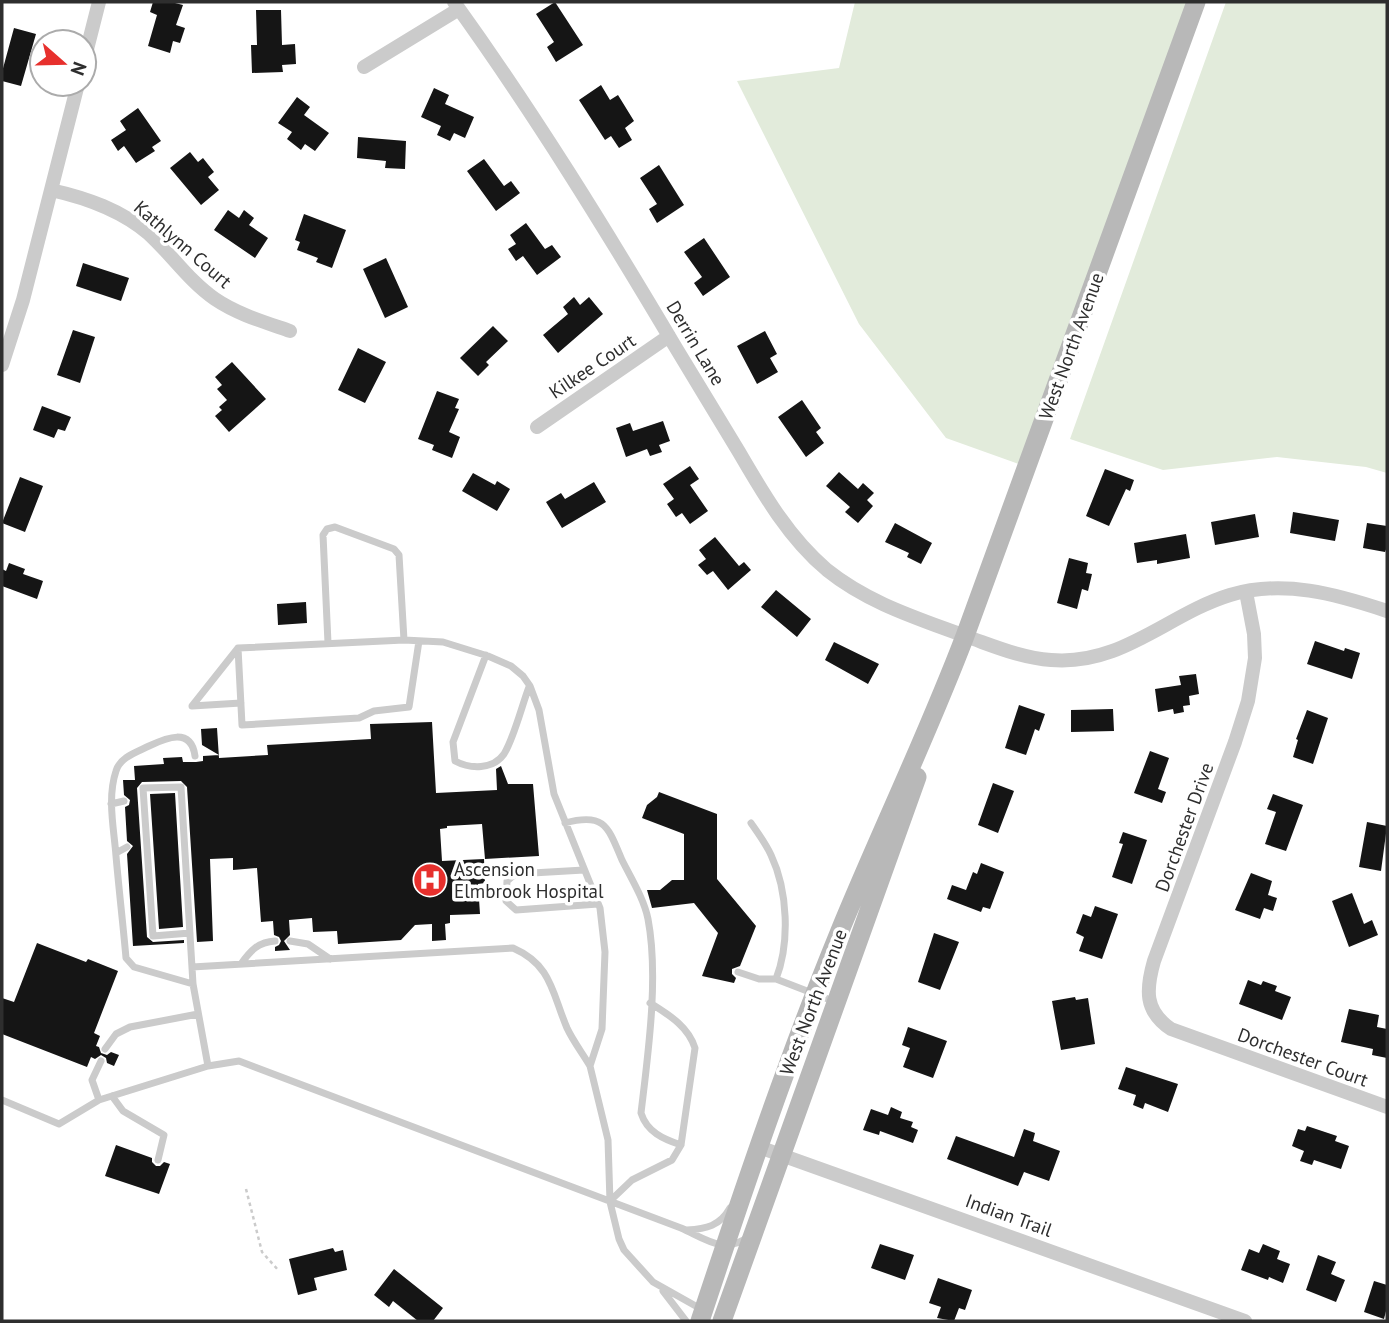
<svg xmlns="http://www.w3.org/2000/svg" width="1389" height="1323" font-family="'PT Sans',sans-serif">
  <rect width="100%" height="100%" fill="#fff"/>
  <path fill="#e2ebdb" d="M855 2H1196L1033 469 946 438 859 324 737 81 839 68Z
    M1226 2H1387V473L1366 467 1277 457 1163 470 1070 439Z"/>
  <path fill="#151515" d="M153 2H171L183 5 176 25 185 28 180 43 173 41 170 53 148 46 157 15 150 12Z
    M555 2 583 45 556 62 547 47 554 42 536 14Z
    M256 10H281L282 45 295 44 296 64 282 65 283 72 252 73 251 45H257Z
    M14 28 36 34 21 86 2 81V72Z
    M601 85 610 100 618 95 634 121 625 128 632 140 619 148 611 136 605 140 579 100Z
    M434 88 449 95 445 104 474 117 465 138 454 133 450 141 437 135 441 126 421 117Z
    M297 97 310 107 304 115 329 133 315 151 305 144 301 150 287 139 292 132 278 123Z
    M138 108 161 141 152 147 155 151 136 163 124 146 118 151 111 140 126 130 120 121Z
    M358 137 406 141 405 169 385 168 386 161 357 158Z
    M190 152 198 162 203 158 214 172 208 177 219 190 201 205 170 168Z
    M484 159 504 186 511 181 520 193 496 211 467 171Z
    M659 165 684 205 657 223 649 209 657 204 640 178Z
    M228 210 239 218 244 210 254 218 249 225 268 238 255 258 214 230Z
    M304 214 346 230 332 268 316 262 318 258 297 250 300 242 295 240Z
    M526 223 545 249 552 245 561 257 537 275 523 256 516 261 508 249 516 244 510 235Z
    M704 238 730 277 703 296 694 283 702 277 684 252Z
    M386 258 408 307 385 318 363 269Z
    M83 263 129 278 121 301 76 286Z
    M574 297 580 305 589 297 603 314 558 353 543 335 568 314 563 307Z
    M493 326 508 341 486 362 489 365 478 376 460 358Z
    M73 330 95 337 80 383 57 375Z
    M765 331 777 354 770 358 778 372 757 384 737 346Z
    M358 348 386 362 365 403 338 390Z
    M232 362 266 399 229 432 215 416 222 410 219 407 227 400 217 389 222 385 215 377Z
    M437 391 459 399 455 408 459 409 449 432 460 437 452 458 432 450 434 445 418 439Z
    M802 400 821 428 816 432 824 443 806 457 778 417Z
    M42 406 71 417 65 431 58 429 54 438 33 430Z
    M663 421 670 441 659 445 662 452 650 456 647 449 626 457 616 428 630 423 633 431Z
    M690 466 699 479 690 485 708 511 690 524 682 513 676 517 667 504 674 499 663 484Z
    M1105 469 1134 480 1130 491 1126 489 1109 526 1086 516Z
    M839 472 858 489 863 483 874 493 867 500 873 506 858 523 845 512 850 507 826 486Z
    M473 473 495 485 497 481 510 489 497 511 462 491Z
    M20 477 43 486 25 532 2 523Z
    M594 482 606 502 562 528 546 502 561 493 565 499Z
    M1293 512 1339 520 1335 541 1290 533Z
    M1255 514 1259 537 1215 545 1211 522Z
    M895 523 932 543 921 564 907 557 909 553 885 542Z
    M1367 523 1387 526V547L1385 552 1363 548Z
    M1186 534 1190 558 1157 564V560L1137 563 1134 543Z
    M715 537 739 566 744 562 751 570 728 590 713 571 707 575 698 565 706 559 699 550Z
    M1069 558 1088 563 1086 573 1092 574 1088 591 1082 589 1077 609 1057 603Z
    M9 563 25 569 23 574 43 581 37 599 2 586V569L6 571Z
    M776 590 811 619 797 637 761 607Z
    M306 602 307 623 278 625 277 604Z
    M1315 641 1344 651 1345 648 1360 653 1352 679 1307 664Z
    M834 642 879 664 868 684 825 660Z
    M1196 674 1199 694 1189 696 1190 705 1183 706 1184 712 1174 714 1173 709 1158 712 1155 689 1181 685 1179 676Z
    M1019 705 1045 714 1039 731 1035 729 1026 755 1005 748Z
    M1113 709 1114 731 1071 732V710Z
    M1307 710 1328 718 1313 764 1293 757 1298 740 1296 739Z
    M432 722 436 793 497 790 496 769 501 766 508 784H533L539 856 485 859 482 824 447 826V828L440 829 442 861 484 859 485 883 478 884 480 914 450 915V923L445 924 446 940 432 941V924L415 925 401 940 338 944 337 931 313 932 312 918 289 920 290 935 284 941 290 950 275 951V947L279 945 281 941 279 937 274 935 273 921 261 922 257 868 233 870V858L210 859 213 941 197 942 187 787 181 781 142 782 137 788 147 937 153 942 184 940V943L133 946 127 854 133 846 127 841 125 807 129 805 130 800 124 795 123 780H135L134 766 164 764 163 758 182 757 183 762H196L203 761V756L219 755 202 745 201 729 217 728 219 758 268 755 267 745 371 739 370 724Z
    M1150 751 1169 758 1158 789 1166 792 1162 803 1134 793Z
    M993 783 1014 791 998 833 978 825Z
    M659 792 717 814V879L756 926 740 966 732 969V974L736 978 734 983 702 976 718 933 694 903 652 908 647 890H660L672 880H684V834L642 818 647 805 657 797Z
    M175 793 183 927 159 929 150 794Z
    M1273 794 1303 805 1286 851 1265 844 1276 812 1267 809Z
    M1367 822 1387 826 1381 871 1359 867Z
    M1123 832 1147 840 1132 884 1112 877 1123 844 1119 843Z
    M981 863 1004 872 990 909 983 907 981 912 947 899 952 885 966 890 973 872 977 874Z
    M1251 873 1272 881 1268 895 1277 898 1273 911 1264 908 1260 919 1235 910Z
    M1352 893 1364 924 1372 920 1378 935 1349 947 1332 901Z
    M1095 906 1118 914 1102 959 1079 951 1084 937 1076 933 1083 914 1091 917Z
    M934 933 959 942 940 990 918 982Z
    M37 943 86 962 88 959 118 971 94 1033 100 1036 96 1046 99 1047 101 1053 107 1055 111 1052 119 1055 114 1066 107 1063 106 1058 101 1055 95 1059 91 1057 87 1067 2 1034V998L14 1002Z
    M1248 980 1261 985 1263 981 1277 986 1275 991 1291 997 1282 1020 1239 1004Z
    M1075 997 1076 1000 1088 998 1095 1044 1061 1050 1052 1001Z
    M1349 1009 1379 1015 1377 1027 1387 1029V1058L1372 1055 1373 1049 1341 1042Z
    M908 1027 947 1041 933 1078 903 1067 910 1048 902 1045Z
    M1126 1067 1178 1084 1168 1112 1145 1103 1143 1109 1133 1105 1136 1095 1118 1089Z
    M891 1107 902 1112 900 1118 913 1122 911 1127 918 1130 913 1143 880 1131 879 1135 863 1130 871 1109 888 1115Z
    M1307 1126 1337 1136 1335 1141 1349 1146 1341 1169 1314 1160 1312 1165 1300 1161 1304 1151 1292 1146 1298 1129 1305 1131Z
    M1024 1129 1035 1133 1033 1141 1060 1151 1049 1181 1024 1172 1018 1186 947 1159 956 1136 1014 1157Z
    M116 1145 152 1158V1162L156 1166H160L164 1162 170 1164 159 1194 105 1176Z
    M880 1244 914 1255 905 1280 871 1268Z
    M1263 1244 1280 1251 1277 1259 1290 1264 1283 1283 1269 1277 1268 1280 1241 1270 1249 1249 1259 1253Z
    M333 1248 335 1252 343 1250 347 1270 314 1278 317 1290 298 1295 289 1259Z
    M1318 1255 1336 1262 1331 1274 1345 1280 1336 1302 1306 1290Z
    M394 1269 443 1308 433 1321H418L393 1301 389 1307 374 1295Z
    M938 1278 972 1290 965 1310 959 1308 954 1321 937 1318 941 1307 929 1303Z
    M1374 1281 1387 1285V1307L1384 1319 1364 1312Z"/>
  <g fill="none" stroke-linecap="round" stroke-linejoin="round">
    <path stroke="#cbcbcb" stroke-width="2.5" stroke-dasharray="3.5 3.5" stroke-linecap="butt" d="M246 1189 262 1252 279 1271"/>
    <path stroke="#cbcbcb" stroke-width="7" d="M328 643 323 535 327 529 335 527 394 549 399 555 404 640
      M238 648 242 725 359 718 374 711 409 707 419 641
      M486 655 453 742 455 761C470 769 493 770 504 754 514 738 522 705 529 687
      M241 703 192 706 238 648 404 640 443 642 488 656 511 666 523 676 530 686 539 710 554 794 600 908 605 952 602 1029 590 1066 608 1140 610 1202 619 1239 624 1250 653 1282 701 1309
      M111 804 124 801
      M565 823C605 812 608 827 622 860 631 878 644 899 648 919 659 977 648 1054 641 1113 647 1132 663 1139 681 1145L695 1048C688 1026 669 1015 650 1003
      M751 823C758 833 766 844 771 855 788 891 790 943 776 979
      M116 853 127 847
      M584 870 515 874 507 881 506 901 516 910 598 904
      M190 933 153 936 143 788 181 787 193 984 208 1066
      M290 941 308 944 330 959
      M241 964C250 951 258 942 275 941
      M192 967 513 948C552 965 552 993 567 1028 573 1041 583 1054 590 1066
      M738 972 759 979H776L833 1001
      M193 984 134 967 126 958C123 924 119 890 116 856 114 829 107 798 116 771 120 757 137 752 149 746 166 738 191 727 195 756
      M105 1049 116 1034 130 1027 198 1014
      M112 1096 123 1111 164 1135 158 1160
      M2 1100 59 1124 99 1100 92 1080 101 1061
      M99 1100 208 1066 239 1061 681 1228C704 1238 724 1255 748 1237
      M610 1201 632 1180 672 1160 681 1145
      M687 1230C706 1229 720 1226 730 1208
      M663 1291 686 1321"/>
    <path stroke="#cbcbcb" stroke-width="14" d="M454 2C534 113 606 230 676 348 697 383 718 417 739 452 764 495 789 538 827 570 868 603 917 618 965 636 994 646 1021 658 1051 660 1122 666 1168 614 1230 595 1283 579 1336 594 1387 611
      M84 61 99 2
      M364 67 459 9
      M51 190C87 198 121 210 149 234 172 255 189 281 215 299 237 314 264 322 290 331
      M2 365 23 300 78 84
      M537 427 669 336
      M1246 592 1254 634 1255 658 1248 701 1235 742 1154 961C1146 989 1144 1011 1171 1029L1387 1107
      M759 1147 1245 1321"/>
    <path stroke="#b8b8b8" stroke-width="19" d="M700 1321C743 1191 787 1060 839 933 880 833 927 736 965 636L1196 2
      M722 1321 917 777"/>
  </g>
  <defs>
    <g id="hospital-disc" transform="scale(1.75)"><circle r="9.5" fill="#e7302d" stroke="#fff"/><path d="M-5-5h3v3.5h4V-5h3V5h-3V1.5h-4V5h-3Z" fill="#fff"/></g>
  </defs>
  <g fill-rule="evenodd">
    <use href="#hospital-disc" x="430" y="880"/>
  </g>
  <g text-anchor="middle" stroke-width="7" stroke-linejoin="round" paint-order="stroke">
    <g font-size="19" fill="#2e2e2e" stroke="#fff">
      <text transform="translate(183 244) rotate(41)" y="7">Kathlynn Court</text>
      <text transform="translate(696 343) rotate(59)" y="7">Derrin Lane</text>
      <text transform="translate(1071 346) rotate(-70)" y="7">West North Avenue</text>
      <text transform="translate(592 366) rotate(-34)" y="7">Kilkee Court</text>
      <text transform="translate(1184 827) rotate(-70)" y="7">Dorchester Drive</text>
      <text transform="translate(813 1002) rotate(-69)" y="7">West North Avenue</text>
      <text transform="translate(1303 1057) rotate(20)" y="7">Dorchester Court</text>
      <text transform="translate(1009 1215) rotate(20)" y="7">Indian Trail</text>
    </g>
    <g font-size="19" fill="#2e2e2e" stroke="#fff" text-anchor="start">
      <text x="454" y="876">Ascension<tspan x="454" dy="22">Elmbrook Hospital</tspan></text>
    </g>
  </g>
  <rect width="1389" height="1323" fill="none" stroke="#2e2e2e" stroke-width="7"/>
  <g transform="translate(63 63) rotate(110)"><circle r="33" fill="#ffffff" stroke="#ababab" stroke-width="2"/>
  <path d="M0-5L12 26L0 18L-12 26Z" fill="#e7302d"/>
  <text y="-10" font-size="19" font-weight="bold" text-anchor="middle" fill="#2e2e2e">N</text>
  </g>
</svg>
